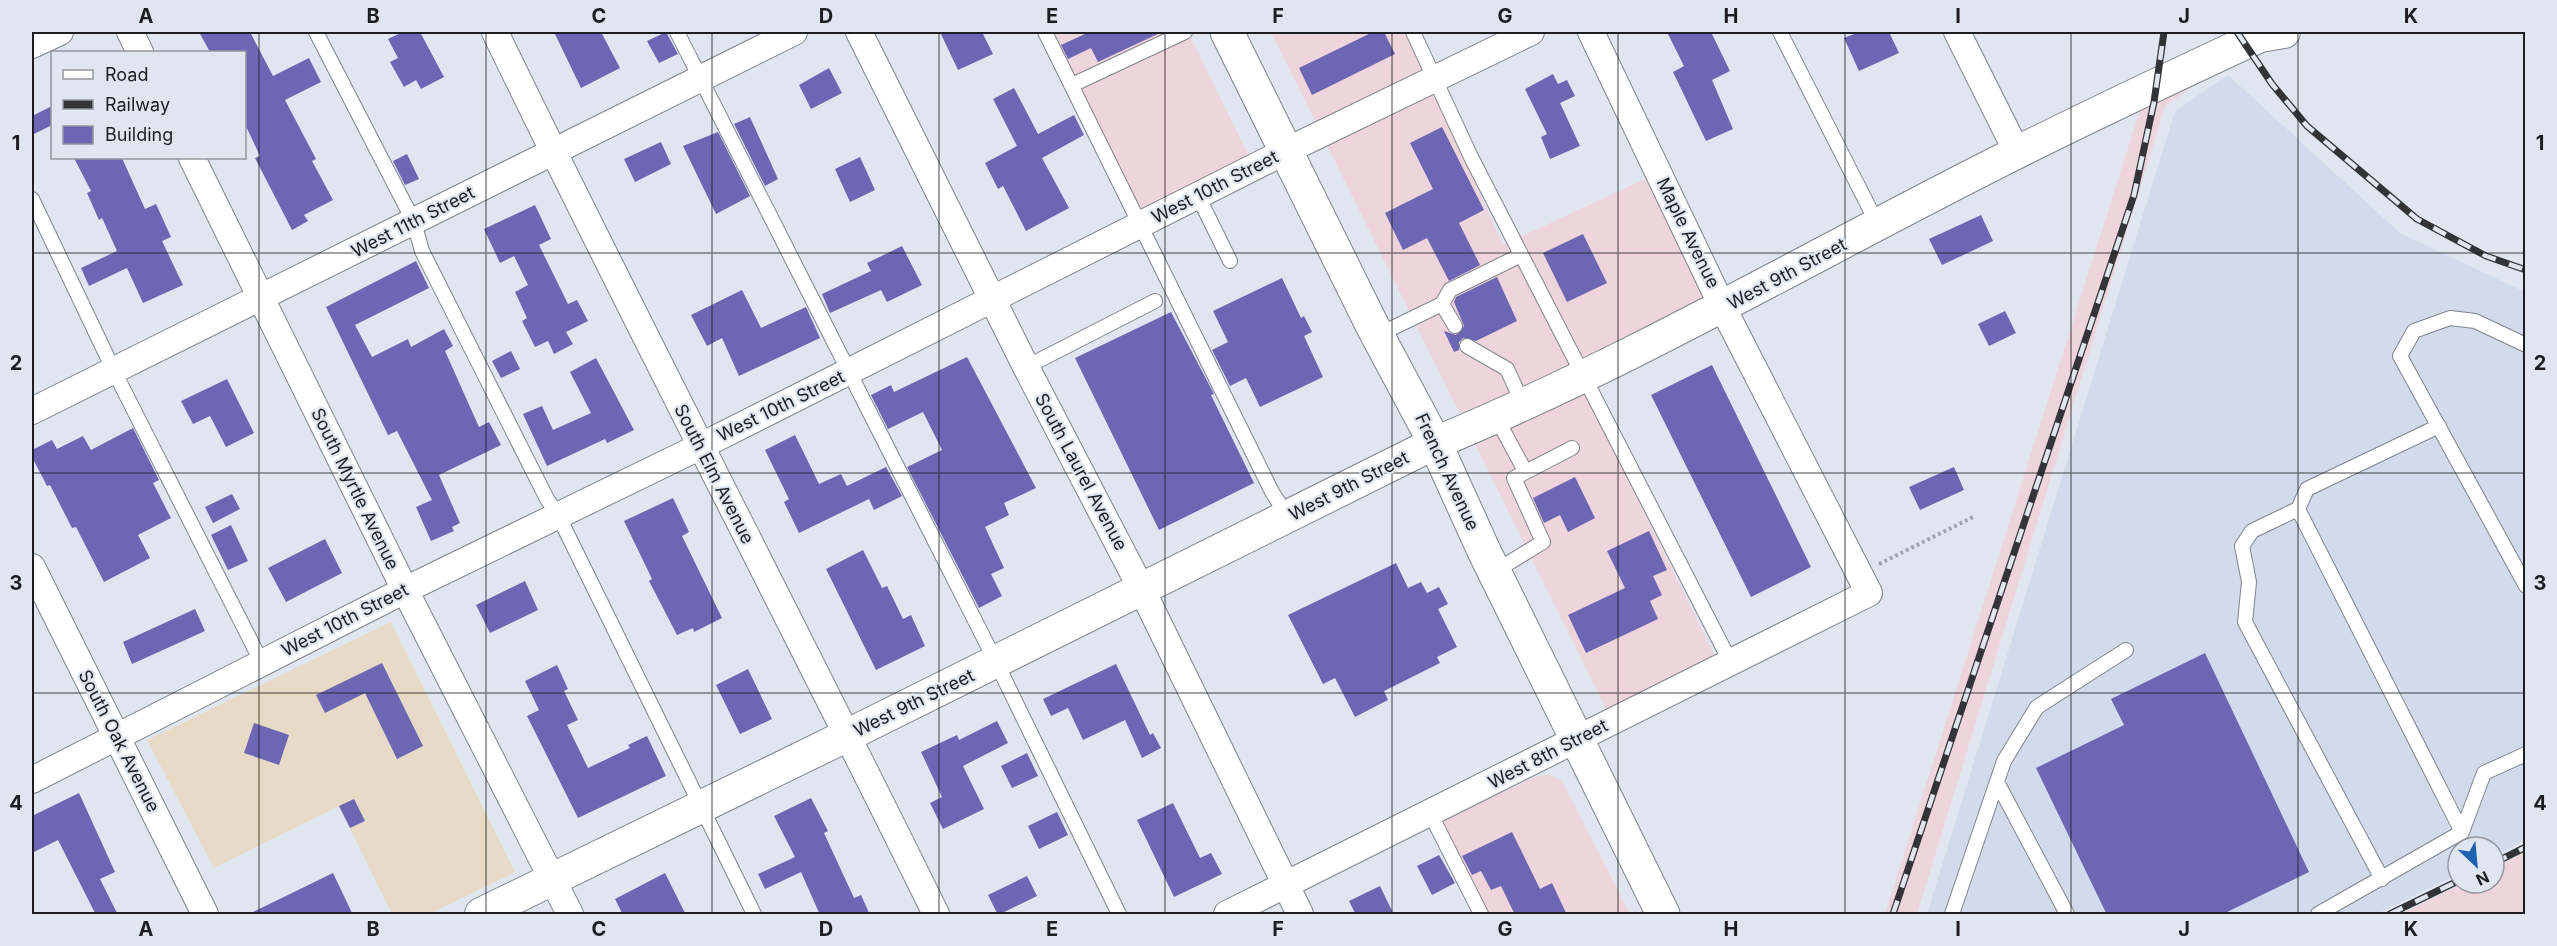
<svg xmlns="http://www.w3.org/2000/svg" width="2557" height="946" font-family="Inter,sans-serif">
  <rect width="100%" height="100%" fill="#e0e6f0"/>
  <path fill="#eed4db" d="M1042 32H1188L1249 156 1136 213Z
    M1271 32H1407L1424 70 1316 123Z
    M2210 74 2165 106 1917 914H1885L2141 107Z
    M1435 93 1503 245 1649 177 1708 301 1463 420 1327 145Z
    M1584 389 1715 657 1607 711 1474 442Z
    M1549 774 1562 781 1630 914H1487L1441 821 1535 777Z
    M2525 852V914H2401L2464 883H2494V868Z"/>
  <path fill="#d1dbeb" d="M2228 75 2400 233 2525 292V840L2494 856V847H2458V874L2377 914H1927L2175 111Z"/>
  <path fill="#e7dac6" d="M391 622 515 872 429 914H392L339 806 214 868 147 740Z"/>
  <path fill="#6c66b4" d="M199 32H250L273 76 309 58 321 82 285 100 316 159 312 161 333 200 304 215 308 221 292 230 255 158 260 156 244 122V52H210Z
    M403 32H420L444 77 421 89 416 80 404 87 390 62 398 58 388 39Z
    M554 32H601L620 68 581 88Z
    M666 32 678 54 659 63 647 41Z
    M940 32H982L993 54 958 70Z
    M1084 32H1162L1098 62 1091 48 1068 59 1061 45 1085 34Z
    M1373 32H1384L1395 54 1312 95 1299 68Z
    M1667 32H1711L1730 71 1712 80 1733 129 1706 141 1673 72 1684 66Z
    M1859 32H1889L1899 53 1859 71 1844 38Z
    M829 68 842 93 811 109 799 85Z
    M1553 74 1558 84 1567 80 1575 96 1560 103 1580 146 1550 159 1541 137 1547 134 1525 89Z
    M1014 88 1038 134 1074 115 1084 135 1042 158 1069 208 1026 231 1003 186 998 189 985 163 1017 146 993 99Z
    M52 106V125L32 135V116Z
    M750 117 778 179 765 186 734 124Z
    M1442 127 1484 210 1459 223 1480 265 1449 281 1427 238 1403 250 1385 213 1433 189 1410 143Z
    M718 132 750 196 716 214 683 146Z
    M661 142 671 164 635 182 624 159Z
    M407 154 419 179 405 185 393 161Z
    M860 157 875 190 850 202 835 169Z
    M74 158H122L145 209 156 204 171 237 162 241 183 285 143 303 127 268 89 286 81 268 117 251 102 218 99 220 87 193 91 191Z
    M535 205 551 239 539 245 568 304 577 300 588 321 566 332 573 344 554 354 548 341 535 347 522 321 527 318 515 292 528 285 514 256 500 263 484 229Z
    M1981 215 1993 241 1942 265 1929 239Z
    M1583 234 1607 283 1567 302 1543 253Z
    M902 246 922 285 887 302 881 290 830 313 822 294 871 271 867 263Z
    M416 261 429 288 355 325 372 357 408 339 411 347 444 329 453 346 445 351 479 427 489 422 501 445 439 475 460 523 452 527 454 531 431 541 416 507 432 500 397 431 388 435 326 307Z
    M1497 277 1517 321 1476 341 1463 338 1459 342V350L1454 352 1444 331 1456 335 1464 326 1454 302 1456 297Z
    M1282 278 1301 318 1304 316 1312 332 1304 336 1323 377 1260 407 1246 378 1230 386 1212 350 1228 342 1213 311Z
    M742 290 761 328 806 307 820 338 739 376 722 338 707 346 691 315Z
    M2005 311 2016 333 1989 346 1978 324Z
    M1171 312 1214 394 1211 395 1254 483 1159 530 1075 358Z
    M511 351 520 369 501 378 492 361Z
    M967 357 1036 488 1004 503 1009 515 985 527 1004 568 991 574 1002 596 979 608 907 467 942 450 923 412 888 429 871 395 891 385 894 392Z
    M596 358 634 430 607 443 605 439 547 466 523 414 542 406 553 430 591 413 570 372Z
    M1712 365 1811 567 1751 597 1651 395Z
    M227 379 254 433 226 447 210 416 193 424 181 401Z
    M133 428 159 480 153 483 171 518 138 535 150 558 104 582 76 527 72 528 50 485 47 486 32 457V450L52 440 57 449 83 436 91 450Z
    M795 435 819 484 841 474 847 486 886 467 902 496 874 510 869 499 799 533 784 502 789 499 765 450Z
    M1954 467 1964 490 1920 510 1909 487Z
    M1575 477 1595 518 1568 532 1560 515 1544 523 1533 498Z
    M232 494 240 509 213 523 205 507Z
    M673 498 689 532 682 536 722 618 694 632 693 628 677 635 649 581 652 579 624 521Z
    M231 525 248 561 228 570 211 535Z
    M1649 531 1667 570 1653 576 1662 595 1650 601 1658 619 1586 653 1568 615 1625 588 1607 551Z
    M325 539 342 573 286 602 268 568Z
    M863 550 882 588 887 586 903 619 911 615 925 646 876 670 826 569Z
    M1396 563 1408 588 1421 582 1427 593 1439 587 1448 604 1438 609 1457 647 1437 657 1440 663 1384 691 1388 700 1355 717 1335 678 1323 684 1288 615Z
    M525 581 538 610 490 633 476 605Z
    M195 609 205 631 132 664 123 642Z
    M2205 653 2309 872 2221 915H2107L2036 768 2124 725 2111 699Z
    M382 663 423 746 397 759 365 693 325 713 316 695Z
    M1116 664 1150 735 1153 733 1161 748 1142 758 1125 720 1083 740 1068 708 1051 716 1043 699Z
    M557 665 568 689 564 691 578 720 567 725 588 768 630 748 628 745 647 736 666 776 578 818 527 716 539 710 525 681Z
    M748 669 772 719 740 734 716 685Z
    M997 721 1008 743 963 766 984 809 943 829 930 803 942 797 921 752 957 735 959 740Z
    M254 723 289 735 279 765 244 753Z
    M1027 753 1038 776 1012 788 1001 766Z
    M79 793 115 872 100 879 118 915H96L58 840 32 853V816Z
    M811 798 828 831 824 833 854 898 861 895 870 915H820L801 872 765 889 758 874 795 857 774 816Z
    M354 799 365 821 350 828 339 806Z
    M1173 803 1200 858 1211 853 1222 874 1174 897 1137 820Z
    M1057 812 1068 835 1039 849 1028 826Z
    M1512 832 1540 889 1552 883 1567 915H1515L1501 886 1491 890 1481 871 1472 875 1462 856Z
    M1439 855 1455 883 1432 895 1417 866Z
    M333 873 353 915H247Z
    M665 873 686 915H623L615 899Z
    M1027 876 1037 896 998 915 988 895Z
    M1380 886 1394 915H1356L1349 901Z"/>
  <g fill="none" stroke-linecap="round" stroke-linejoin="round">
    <g stroke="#7e848c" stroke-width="16">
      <path id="service" d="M316 32 414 222 422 251 547 499 558 515 754 914
        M677 32 996 662 1119 914
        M1045 32 1272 492 1288 517
        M1413 32 1471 157 1731 663
        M1780 32 1878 225
        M1072 85 1185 32
        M1198 196 1230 261
        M32 199 114 371 262 663
        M1442 304 1450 290 1521 255
        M1378 335 1442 304 1455 326
        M2526 345 2475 321 2450 318 2414 331 2400 356 2526 586
        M1467 346 1507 369 1523 404
        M1026 367 1155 301
        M1496 417 1525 471
        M2439 426 2307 489 2298 509 2462 832
        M2298 509 2252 531 2242 546 2249 582 2245 622 2382 879
        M1494 572 1543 542 1514 478 1572 448
        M1997 782 2067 914
        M1430 813 1481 914
        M1952 914 2004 761 2037 707 2126 650
        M2318 914 2462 832 2484 773 2526 754"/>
    </g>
    <g stroke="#7e848c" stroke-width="28">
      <path id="minor" d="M130 32 140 52
        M495 32C638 328 791 619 936 914
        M859 32 1026 367 1142 590 1300 914
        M1957 32 2017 152
        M32 45 60 32
        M192 158 405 590 570 914
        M32 411 794 32
        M32 567 205 914
        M32 780 405 590 699 447 1286 151 1531 32
        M1227 914 1869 593 1723 308 1591 32"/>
    </g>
    <g stroke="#7e848c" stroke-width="34">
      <path id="tertiary" d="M481 914 848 735 1435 443C1636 360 1823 249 2018 152 2097 112 2179 74 2260 36L2284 32"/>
    </g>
    <g stroke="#7e848c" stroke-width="35">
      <path id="primary" d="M1227 32 1373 327 1435 443 1484 551 1663 914"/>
    </g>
    <path stroke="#a1a6ae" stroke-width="4" stroke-dasharray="3 3" stroke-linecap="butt" d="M1879 564 1975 516"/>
    <use href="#service" stroke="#fff" stroke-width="14"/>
    <use href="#minor" stroke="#fff" stroke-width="26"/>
    <use href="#tertiary" stroke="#fff" stroke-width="32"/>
    <use href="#primary" stroke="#fff" stroke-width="33"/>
    <g stroke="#323438" stroke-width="7">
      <path id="rail" d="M2237 32 2272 84 2307 126 2417 219 2486 256 2526 270
        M2494 863 2526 847
        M1893 914 2134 195 2154 102 2164 32
        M2390 914 2458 881"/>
    </g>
    <use href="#rail" stroke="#e0e6f0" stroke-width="4.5" stroke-dasharray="14" stroke-linecap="butt"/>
  </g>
  <path fill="none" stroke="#1c1e21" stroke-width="1.5" stroke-opacity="0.55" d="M259 32V914M486 32V914M712 32V914M939 32V914M1165 32V914M1392 32V914M1618 32V914M1845 32V914M2071 32V914M2298 32V914M32 253H2526M32 473H2526M32 693H2526"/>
  <g text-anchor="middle" stroke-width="4.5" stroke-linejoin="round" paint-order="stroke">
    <g font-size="18" fill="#1c1e21" stroke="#e0e6f0">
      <text transform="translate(1215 187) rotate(-27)" y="6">West 10th Street</text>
      <text transform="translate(413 222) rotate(-27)" y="6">West 11th Street</text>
      <text transform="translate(1688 233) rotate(64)" y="6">Maple Avenue</text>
      <text transform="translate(1787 274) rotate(-28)" y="6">West 9th Street</text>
      <text transform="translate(781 406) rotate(-26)" y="6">West 10th Street</text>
      <text transform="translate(1081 472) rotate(62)" y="6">South Laurel Avenue</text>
      <text transform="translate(1447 472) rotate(65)" y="6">French Avenue</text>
      <text transform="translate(714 474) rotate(63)" y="6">South Elm Avenue</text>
      <text transform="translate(1349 486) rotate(-27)" y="6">West 9th Street</text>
      <text transform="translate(355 489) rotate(64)" y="6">South Myrtle Avenue</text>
      <text transform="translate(345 620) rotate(-27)" y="6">West 10th Street</text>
      <text transform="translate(914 703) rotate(-26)" y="6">West 9th Street</text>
      <text transform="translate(119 741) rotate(63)" y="6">South Oak Avenue</text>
      <text transform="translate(1548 754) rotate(-27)" y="6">West 8th Street</text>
    </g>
  </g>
  <rect width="2557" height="946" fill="none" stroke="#e0e6f0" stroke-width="66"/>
  <rect x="51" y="51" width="195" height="108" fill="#e0e6f0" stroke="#92969d" stroke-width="1.5"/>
  <rect x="63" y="70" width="30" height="9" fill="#ffffff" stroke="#92969d" stroke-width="1.5"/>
  <text x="105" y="81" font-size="18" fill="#1c1e21">Road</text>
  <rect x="63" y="100" width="30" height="9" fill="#323438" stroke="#92969d" stroke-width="1.5"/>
  <text x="105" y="111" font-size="18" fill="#1c1e21">Railway</text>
  <rect x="63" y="126" width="30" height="18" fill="#6c66b4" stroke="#92969d" stroke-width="1.5"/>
  <text x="105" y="141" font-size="18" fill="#1c1e21">Building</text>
  <g transform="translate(2476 865) rotate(154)"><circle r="28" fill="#e0e6f0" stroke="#92969d" stroke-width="1.5"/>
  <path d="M0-4.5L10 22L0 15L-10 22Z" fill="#1e61b2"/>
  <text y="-9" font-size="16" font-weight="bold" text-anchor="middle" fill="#1c1e21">N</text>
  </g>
  <rect x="33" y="33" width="2491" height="880" fill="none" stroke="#1c1e21" stroke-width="2"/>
  <g font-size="20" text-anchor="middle" font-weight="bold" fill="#1c1e21">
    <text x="146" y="23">A</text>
    <text x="373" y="23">B</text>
    <text x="599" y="23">C</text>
    <text x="826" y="23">D</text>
    <text x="1052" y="23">E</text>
    <text x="1278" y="23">F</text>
    <text x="1505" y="23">G</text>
    <text x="1731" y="23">H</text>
    <text x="1958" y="23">I</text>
    <text x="2184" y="23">J</text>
    <text x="2411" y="23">K</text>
    <text x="16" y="150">1</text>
    <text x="2540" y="150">1</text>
    <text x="16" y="370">2</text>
    <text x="2540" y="370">2</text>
    <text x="16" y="590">3</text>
    <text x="2540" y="590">3</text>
    <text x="16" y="810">4</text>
    <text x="2540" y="810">4</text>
    <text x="146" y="936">A</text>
    <text x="373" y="936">B</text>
    <text x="599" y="936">C</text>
    <text x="826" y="936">D</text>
    <text x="1052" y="936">E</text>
    <text x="1278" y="936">F</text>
    <text x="1505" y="936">G</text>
    <text x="1731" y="936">H</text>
    <text x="1958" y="936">I</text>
    <text x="2184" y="936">J</text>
    <text x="2411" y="936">K</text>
  </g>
</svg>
